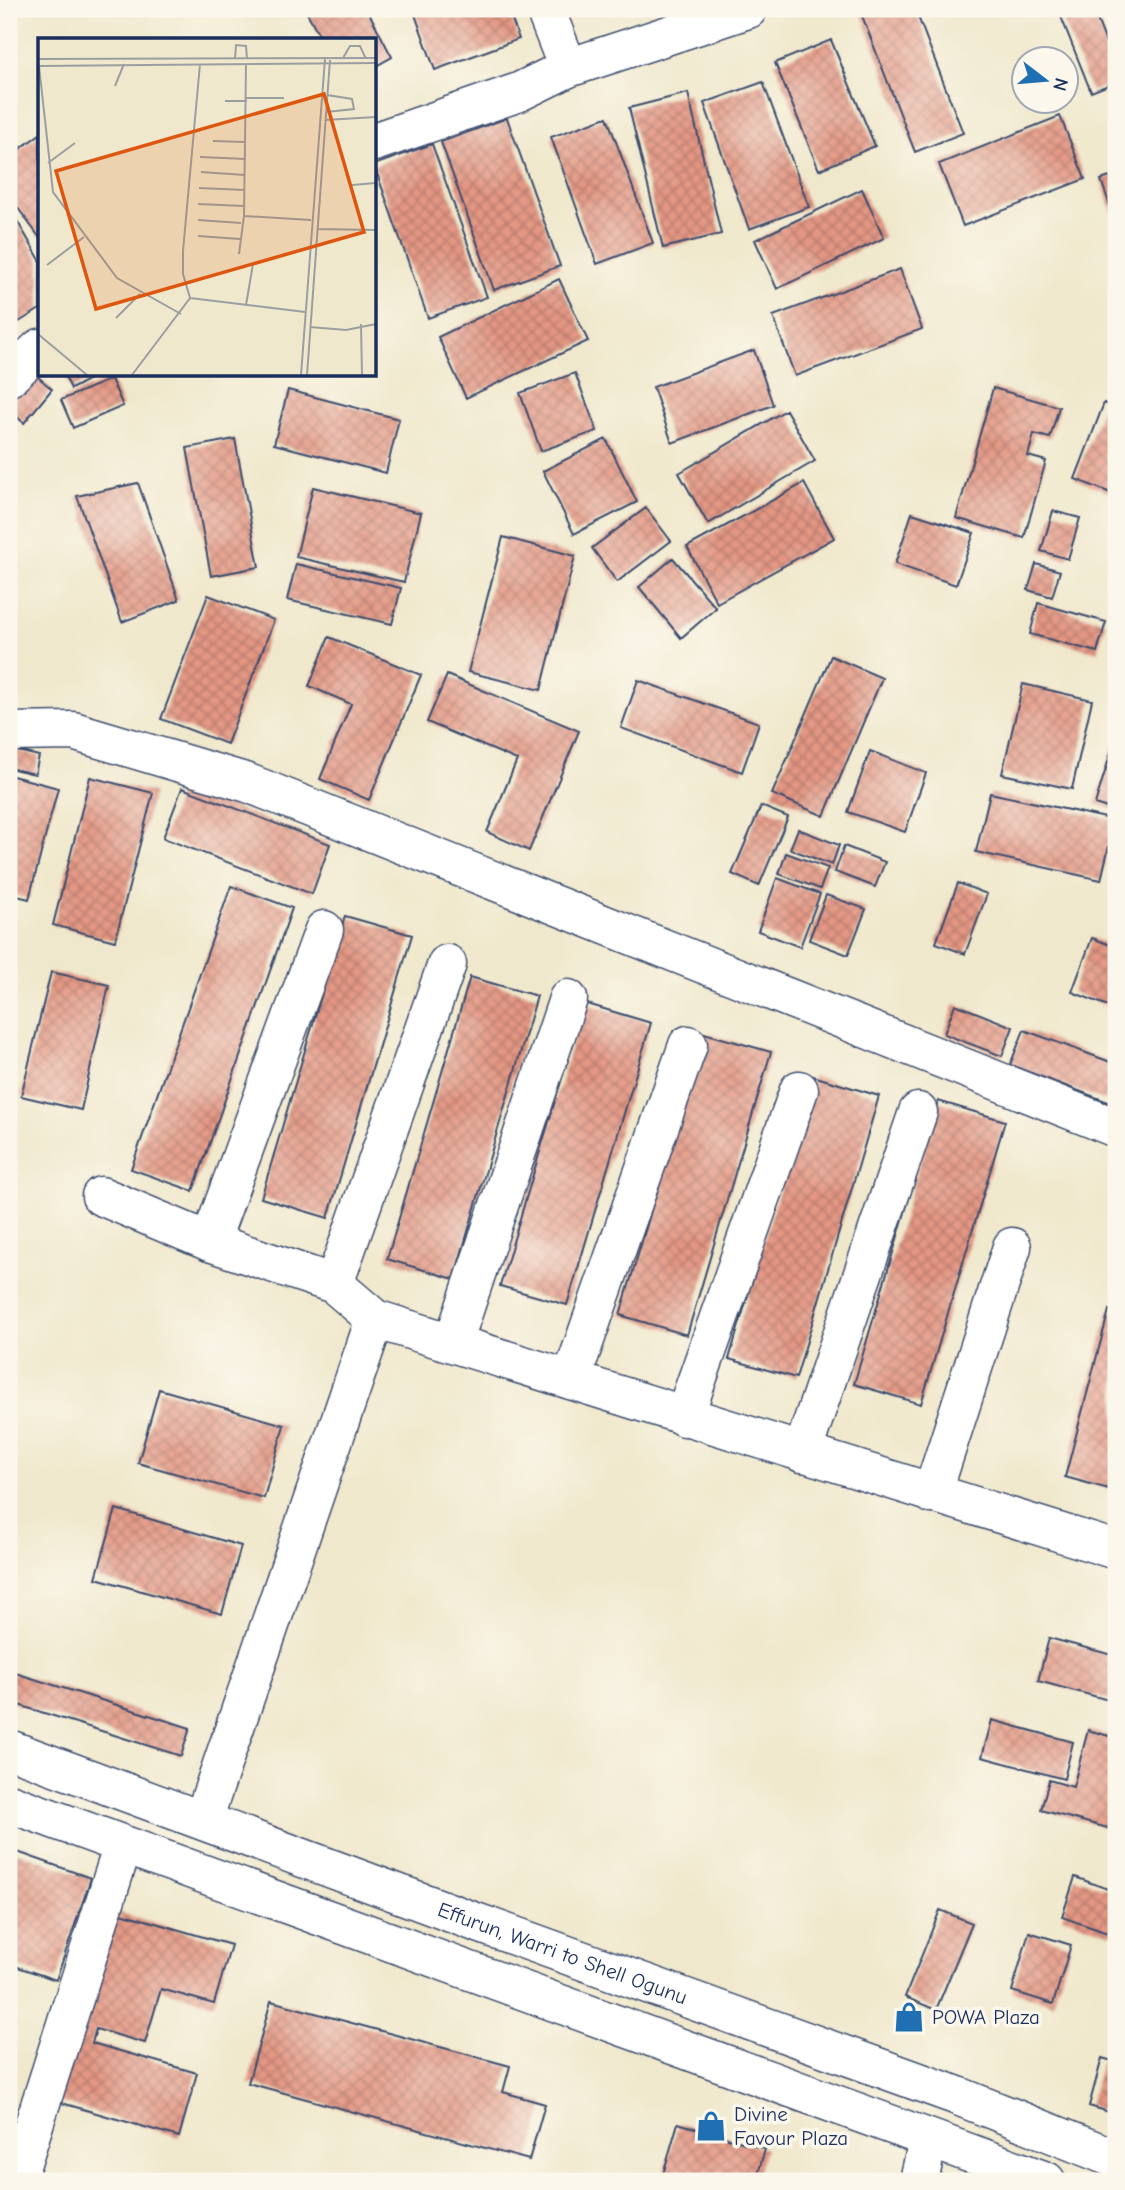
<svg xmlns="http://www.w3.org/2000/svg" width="1125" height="2190" font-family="'Comic Neue',sans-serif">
  <defs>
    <pattern id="building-cross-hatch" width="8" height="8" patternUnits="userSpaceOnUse" patternTransform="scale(1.75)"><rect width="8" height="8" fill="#e49783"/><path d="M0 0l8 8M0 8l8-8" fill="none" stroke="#b87c6e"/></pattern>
  </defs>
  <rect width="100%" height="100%" fill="#fbf7ec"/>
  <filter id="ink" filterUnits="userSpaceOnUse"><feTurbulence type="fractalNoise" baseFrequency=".0143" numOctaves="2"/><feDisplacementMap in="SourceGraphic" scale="14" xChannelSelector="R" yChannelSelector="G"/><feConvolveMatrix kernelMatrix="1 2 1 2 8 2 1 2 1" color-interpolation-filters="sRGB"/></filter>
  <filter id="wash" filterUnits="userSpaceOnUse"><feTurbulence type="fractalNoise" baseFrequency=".00686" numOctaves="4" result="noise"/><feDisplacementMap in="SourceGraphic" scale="28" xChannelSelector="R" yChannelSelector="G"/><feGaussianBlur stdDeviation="1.57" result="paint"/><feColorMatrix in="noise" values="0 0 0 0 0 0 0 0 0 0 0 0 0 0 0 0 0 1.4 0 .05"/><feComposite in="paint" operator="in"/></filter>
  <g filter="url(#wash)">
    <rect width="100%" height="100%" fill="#f0e8cc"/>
    <g id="blocks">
      <path fill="url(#building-cross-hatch)" d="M305 9H367L392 57 374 67V40H322Z
        M413 9H508L519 39 435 70Z
        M872 9H915L963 133 915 152 861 13Z
        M1058 9H1093L1116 68V82L1091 92Z
        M831 40 875 146 819 170 775 63Z
        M763 82 809 207 749 229 704 103Z
        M688 93 721 234 663 248 629 108Z
        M1060 116 1085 179 963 226 939 164Z
        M607 117 653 243 597 264 551 137Z
        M507 118 560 266 494 290 441 142Z
        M40 134V238L9 196V157Z
        M432 144 487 297 428 318 374 165Z
        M1116 175V223L1101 180Z
        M862 189 884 238 777 289 755 240Z
        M9 207 40 260V309L9 328Z
        M900 269 922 329 795 376 773 316Z
        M559 279 588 341 466 398 438 337Z
        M754 350 773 405 672 443 653 387Z
        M31 371 52 389 24 423 9 410V397Z
        M575 373 597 431 541 451 520 393Z
        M64 374H99L71 389Z
        M111 379 123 406 73 428 61 400Z
        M993 388 1059 407 1050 438 1034 434 1028 456 1046 461 1024 538 956 518Z
        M288 390 399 419 386 473 274 444Z
        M1104 403 1116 408V495L1075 479Z
        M786 410 815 461 708 524 679 473Z
        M235 439 259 567 211 576 187 448Z
        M606 439 637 502 574 534 543 471Z
        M138 483 179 600 122 622 77 496Z
        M804 483 834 538 717 603 687 547Z
        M313 487 421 513 404 582 296 557Z
        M646 508 671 541 617 582 592 548Z
        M1053 511 1080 518 1068 559 1041 551Z
        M912 513 974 533 956 585 895 564Z
        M503 537 575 556 541 690 468 672Z
        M673 558 716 608 681 638 639 587Z
        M296 564 401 588 392 624 287 600Z
        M1036 564 1060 571 1052 597 1028 590Z
        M208 595 274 620 227 744 161 719Z
        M1038 603 1106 622 1097 652 1030 634Z
        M329 637 421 675 369 800 320 779 351 704 309 686Z
        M831 656 882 678 824 816 772 794Z
        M447 675 579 731 529 851 487 832 517 760 427 722Z
        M638 680 759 723 742 772 621 728Z
        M1023 684 1092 700 1072 789 1002 774Z
        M1116 736V811L1095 804Z
        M9 749 39 756 35 774 9 768Z
        M870 751 926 773 905 832 848 812Z
        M9 775 58 788 29 899 9 894Z
        M90 777 153 793 115 941 53 925Z
        M182 788 330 844 312 894 163 838Z
        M990 793 1115 820 1101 880 976 852Z
        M761 806 788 817 759 886 732 874Z
        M798 829 839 845 832 865 790 849Z
        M844 846 885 862 875 887 835 872Z
        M786 853 828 868 820 889 779 874Z
        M777 878 820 894 800 947 758 931Z
        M958 883 987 894 965 954 936 943Z
        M231 886 292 908 193 1191 131 1169Z
        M826 895 866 909 848 955 809 940Z
        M345 916 412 935 328 1218 261 1198Z
        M1092 938 1116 947V1009L1072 992Z
        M51 972 109 985 81 1110 21 1096Z
        M470 977 537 996 454 1279 387 1259Z
        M584 1003 651 1023 567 1305 500 1286Z
        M955 1004 1013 1027 1002 1056 944 1034Z
        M1024 1030 1116 1064V1105L1010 1065Z
        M704 1033 771 1052 687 1335 620 1315Z
        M813 1076 879 1096 796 1378 729 1359Z
        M938 1101 1005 1121 921 1404 854 1384Z
        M1109 1310 1116 1312V1491L1065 1477Z
        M159 1389 284 1425 264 1498 138 1463Z
        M116 1509 241 1546 222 1614 96 1578Z
        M1049 1638 1116 1656V1702L1038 1681Z
        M9 1671 190 1728 181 1756 9 1702Z
        M992 1720 1073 1742 1064 1779 982 1757Z
        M1088 1730 1116 1738 1115 1830 1041 1810 1049 1780 1073 1787Z
        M9 1849 91 1878 56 1980 9 1964Z
        M1075 1877 1116 1892V1936L1062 1917Z
        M111 1910 231 1945 214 2004 161 1989 145 2043 96 2029 92 2043 197 2073 179 2137 55 2101Z
        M940 1910 972 1923 936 2010 905 1997Z
        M1029 1932 1071 1945 1053 2004 1012 1991Z
        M271 2001 510 2066 503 2092 545 2104 529 2160 248 2083Z
        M1102 2058 1116 2062V2114L1089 2106Z
        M678 2123 765 2149 756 2181H661Z"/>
    </g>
  </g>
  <g filter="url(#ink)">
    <use href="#blocks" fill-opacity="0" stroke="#3b4b6e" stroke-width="2"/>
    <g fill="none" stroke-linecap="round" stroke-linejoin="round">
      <g stroke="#3b4b6e" stroke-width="41">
        <g id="minor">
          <path d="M545 9 568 68"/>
          <path d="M374 142 519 92 568 68 748 9"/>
          <path d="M9 377 40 348"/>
          <path d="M9 732 73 731 248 783 1116 1128"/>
          <path d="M101 1196 210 1242 334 1284 375 1319 1116 1550"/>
          <path d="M210 1242 324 930"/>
          <path d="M334 1284 447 964"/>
          <path d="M453 1343 568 999"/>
          <path d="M571 1380 688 1045"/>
          <path d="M684 1417 799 1090"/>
          <path d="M802 1453 918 1112"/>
          <path d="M932 1494 1012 1247"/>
          <path id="s1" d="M9 1749 470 1920 958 2096 1116 2159"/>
          <path d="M9 1803 1046 2181"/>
          <path d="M203 1820 375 1319"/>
          <path d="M16 2181 123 1845"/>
          <path d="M919 2181 928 2140"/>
        </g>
      </g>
      <use href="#minor" stroke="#fff" stroke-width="38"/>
    </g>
  </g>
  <defs>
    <g id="shop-bare" transform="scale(2.415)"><path d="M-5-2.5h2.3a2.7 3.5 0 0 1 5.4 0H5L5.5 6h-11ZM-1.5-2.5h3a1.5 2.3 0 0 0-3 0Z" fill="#1f6fb2" stroke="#fbf7ec" stroke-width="2.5" paint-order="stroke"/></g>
  </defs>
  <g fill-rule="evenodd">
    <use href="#shop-bare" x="909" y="2017"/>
    <use href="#shop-bare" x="711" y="2126"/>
  </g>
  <g text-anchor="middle" stroke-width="7" stroke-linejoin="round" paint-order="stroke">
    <g font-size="21" fill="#1b2f5e" stroke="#fbf7ec">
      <text dy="7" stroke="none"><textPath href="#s1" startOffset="590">Effurun, Warri to Shell Ogunu</textPath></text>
    </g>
    <g font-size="21" fill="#1b2f5e" stroke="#fbf7ec" text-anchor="start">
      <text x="932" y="2024">POWA Plaza</text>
      <text x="734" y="2121">Divine<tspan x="734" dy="24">Favour Plaza</tspan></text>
    </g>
  </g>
  <g transform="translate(38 38)">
    <rect width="338" height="338" fill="#f0e8cc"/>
    <path fill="none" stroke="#9b9ea0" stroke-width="2" d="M305 20 312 8H322L328 21M0 21 338 20M197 21 198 7 208 8 209 21M0 28 338 25M1 28 15 154 79 240 143 276M77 48 86 26M208 60H246M187 63H209M288 74 316 71 314 61 289 57M287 82 338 79M175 103 208 104M162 119 208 121M10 125 37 105M163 134 207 137M314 147 338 145M161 150 207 152M160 166 206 168M206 178 273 182M160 182 203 185M279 191 338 192M160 198 202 201M201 216 206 178 208 26M9 227 46 199M152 260 267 274M208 267 215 226M78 280 102 256M323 286 324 337M272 289 308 292 338 286M0 296 49 337M94 337 152 260 145 236V213L162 26M263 337 287 21M269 337 292 22"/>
    <path fill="#de5710" fill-opacity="0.15" stroke="#de5710" stroke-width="3.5" d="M286 56 326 194 58 271 18 133Z"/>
    <rect width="338" height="338" fill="none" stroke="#1b2f5e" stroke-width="3.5"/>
  </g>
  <rect width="1125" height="2190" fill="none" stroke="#fbf7ec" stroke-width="35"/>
  <g transform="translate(1045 80) rotate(106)"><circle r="33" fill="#fbf7ec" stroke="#a1a7b3" stroke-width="2"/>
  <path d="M0-5L12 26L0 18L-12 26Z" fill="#1f6fb2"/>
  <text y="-10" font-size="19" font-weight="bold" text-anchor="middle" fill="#1b2f5e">N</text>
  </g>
</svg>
